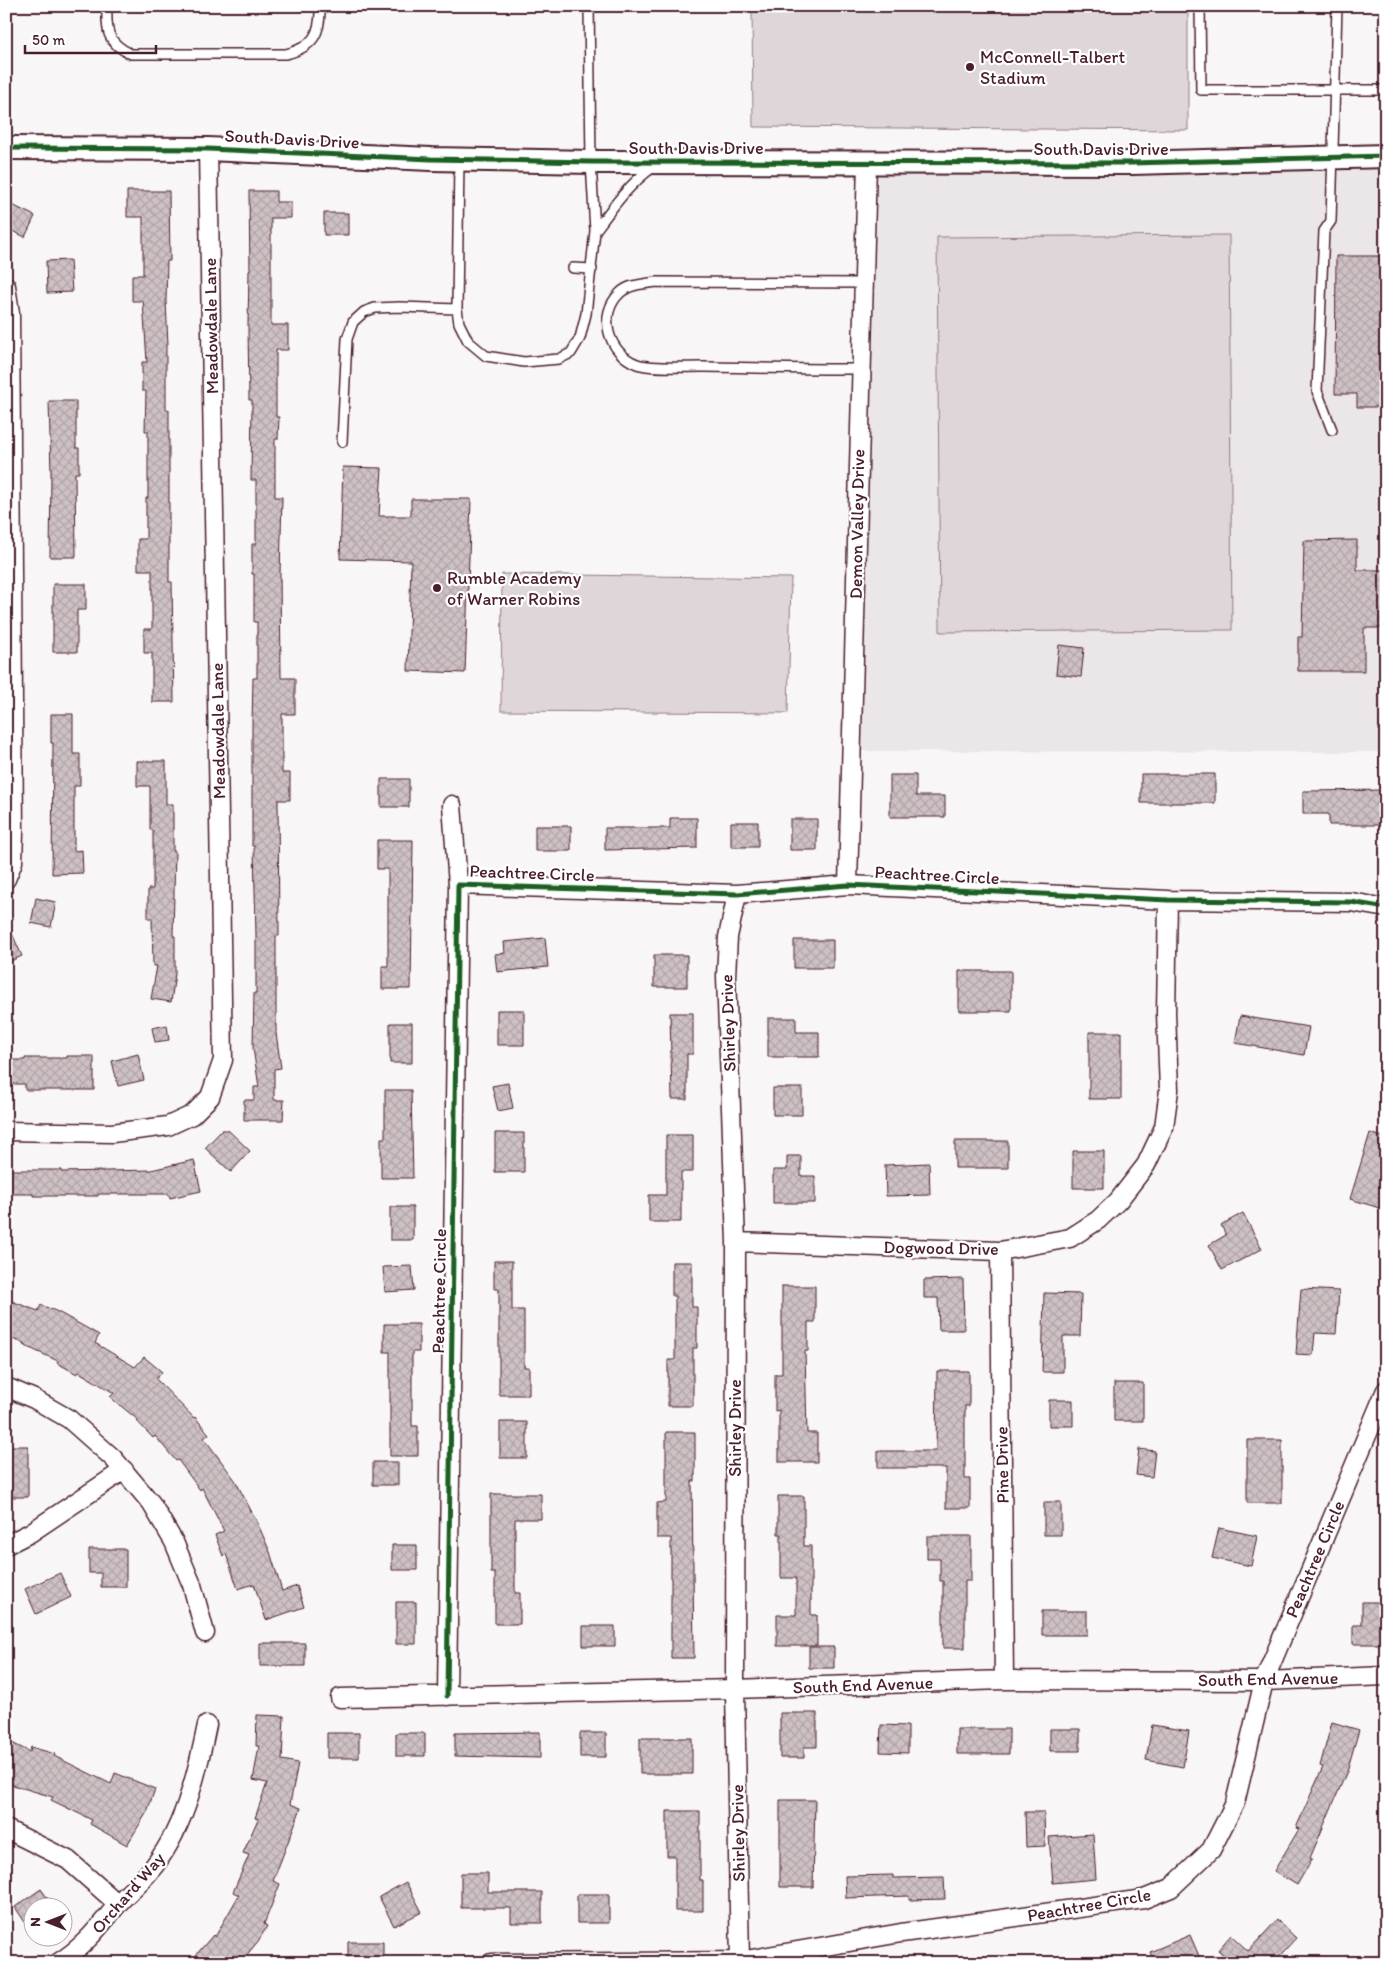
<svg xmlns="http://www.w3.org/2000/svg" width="1392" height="1969" font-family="Itim,sans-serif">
  <defs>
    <pattern id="building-cross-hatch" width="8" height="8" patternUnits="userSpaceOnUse" patternTransform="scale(1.25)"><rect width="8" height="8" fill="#cdc1c4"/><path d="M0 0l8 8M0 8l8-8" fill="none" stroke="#b2a5a9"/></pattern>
  </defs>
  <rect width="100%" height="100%" fill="#f8f6f7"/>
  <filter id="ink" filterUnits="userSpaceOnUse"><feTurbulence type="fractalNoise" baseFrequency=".02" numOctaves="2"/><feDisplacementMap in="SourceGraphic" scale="10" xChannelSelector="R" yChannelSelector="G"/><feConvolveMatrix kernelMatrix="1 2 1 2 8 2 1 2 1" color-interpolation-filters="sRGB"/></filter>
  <g filter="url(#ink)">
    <path fill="#ebe6e8" d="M1386 156V752L851 751 867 163Z"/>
    <path fill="#ded6d9" stroke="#947a82" d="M752 6H1188V130L753 127Z
      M1229 235 1232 630 940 632 937 237Z
      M502 574 791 578 788 713 501 711Z"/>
    <path fill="url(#building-cross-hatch)" stroke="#4a1f2b" d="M127 191H169L170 261H167L166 301 168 345H166V410H169V582H172L174 702H152V653H144V629H152V570H138V539H146V498H148V431H145L146 391H142V362H147L143 301H132V275H143V217H127Z
      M249 191H276V202H291V218H271V325H288V350H276V417H279L278 439H275V497H282L280 574 281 678H295V714H282V773H290V800H278L279 936H276V1033L281 1068 274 1069V1100H284L283 1120H244V1100H254V1087H259L253 1048 254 993H256V936L254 846H252V724L253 678H257V622H254V574H252V544H256V480H251L252 400H249L248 325 249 271H250Z
      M6 202 35 216 25 237 6 228Z
      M324 213H348V235H324Z
      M1336 256H1386V407H1357V394H1335Z
      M70 260 72 292 47 293 46 261Z
      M49 401H76V448H79V473H75L76 557H50L51 473Z
      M343 467 382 468 379 516H411V499H471L465 673 408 671 411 561 340 559Z
      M1357 540V570H1385L1386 628H1364V671H1298V637H1302L1304 541Z
      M53 584H86V610H77V652H53Z
      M1059 645 1084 648 1081 677 1056 674Z
      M51 714H73V754H80V786H74V851L82 850 83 873 52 874 53 743H51Z
      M137 761H166V804H173V851H175L173 936H175V974L171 1002 151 999 157 966H153L152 918H148V889H153V830H150V786H137Z
      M1141 774H1215V803H1141Z
      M890 775H916V796H945V817H890Z
      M381 779H409V807H381Z
      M1386 790V825H1329V814H1303V791Z
      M670 818H697V848L605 850V828H670Z
      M790 819H817V850H790Z
      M731 822H758V847H731Z
      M535 826H571V851H535Z
      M377 840H413L411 989H382V966H388V869H377Z
      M36 898 56 902 51 927 31 923Z
      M6 920 22 956 6 963Z
      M545 938 548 967 497 972 495 954 505 953 504 942Z
      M794 940H833V968H794Z
      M654 955H687V987H654Z
      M959 971H1011V1011H959Z
      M497 1010H524V1045H497Z
      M670 1013H693V1054H687V1099H672Z
      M1240 1016 1309 1027 1304 1055 1235 1043Z
      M768 1018H796V1032H819V1057H768Z
      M390 1023H412V1063H390Z
      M167 1025 169 1040 155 1042 152 1028Z
      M1089 1032H1121V1099H1089Z
      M138 1054 144 1080 118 1086 112 1061Z
      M67 1056H94V1090H25V1084H6V1060H25V1058H67Z
      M508 1083 513 1108 498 1111 492 1086Z
      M773 1088H802V1115H773Z
      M385 1090H411L413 1178H381V1138H385Z
      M222 1130H228L250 1151 231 1172 205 1148Z
      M495 1133H524V1172H495Z
      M1370 1133 1386 1138V1210L1350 1199Z
      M666 1135H693V1172H681V1222H649V1195H666Z
      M955 1141H1008V1168H955Z
      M1073 1151H1104V1188H1073Z
      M787 1156H801V1176H815V1203H773V1170H787Z
      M194 1160 201 1191 170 1198 169 1194H98V1196H33V1194H6V1170H61V1172L151 1170Z
      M929 1163 930 1195 886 1196 885 1165Z
      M390 1207H413V1240H390Z
      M1243 1213 1262 1249 1222 1270 1209 1245 1226 1235 1221 1225Z
      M494 1261H512V1310H524V1367H529V1395H499V1289H494Z
      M672 1262H692V1307H697V1348H693V1406H668V1360H675V1296H672Z
      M412 1266 414 1290 385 1292 383 1267Z
      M963 1279 964 1330H939L938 1298H924V1280Z
      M782 1286H815V1322H808V1351H805L807 1433H817V1462H779V1410L775 1411V1374H782Z
      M1301 1289 1339 1291 1336 1334 1315 1333 1313 1355 1296 1354Z
      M1044 1293 1081 1294 1080 1336H1063V1372H1042Z
      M6 1299 38 1311 41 1305 58 1312 99 1335 95 1343 135 1367 144 1357 162 1372 156 1379 194 1418 195 1417 209 1434 204 1438 235 1480 257 1522 270 1552 282 1591 297 1586 304 1607 266 1620 254 1584 238 1589 226 1554 223 1556 215 1535 224 1531 202 1488 200 1490 178 1460 176 1461 155 1436 153 1438 137 1421 138 1420 110 1397 114 1393 79 1372 77 1374 57 1363 58 1361 23 1345 24 1343 6 1337Z
      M384 1324H419V1352H412V1426H418V1456H390V1352H384Z
      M937 1371H969V1406H965V1479H970V1508H946V1468H878V1451H936Z
      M1114 1383H1143V1421H1114Z
      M1049 1400H1073V1426H1049Z
      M500 1422H527V1458H500Z
      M666 1432H695V1481H692L694 1658H671V1538H657V1503L666 1502Z
      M1247 1440H1282V1503H1247Z
      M6 1446H28V1497H6Z
      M1139 1449 1155 1451 1152 1477 1136 1475Z
      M373 1462H398V1485H373Z
      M491 1494H541V1519H515V1593H520V1624H495V1573H491Z
      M778 1496H804V1546H811V1615H817V1646H777V1615H796V1578H781V1534H778Z
      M1044 1502H1061V1535H1044Z
      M1219 1528 1257 1536 1251 1566 1212 1558Z
      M927 1536H971V1581H965V1648H943V1581H940V1559H927Z
      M392 1545H417V1570H392Z
      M89 1549H126V1587H101V1573H89Z
      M60 1573 71 1597 36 1614 25 1589Z
      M396 1602H416V1644H396Z
      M1362 1602H1386V1644H1353V1625H1362Z
      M1042 1611H1087V1635H1042Z
      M583 1626H615V1646H583Z
      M260 1643H305V1666H260Z
      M809 1647H834V1668H809Z
      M780 1713H817V1747H804V1758H780Z
      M257 1715 284 1716 282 1760 298 1763 290 1804 301 1808 273 1881 280 1884 264 1924 267 1926 259 1940 240 1963H205L196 1955 213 1935 215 1937 239 1895 233 1892 249 1855 243 1853 258 1819 255 1818 267 1783 253 1780 259 1746H256Z
      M1332 1722 1359 1730 1347 1771 1310 1858 1312 1859 1297 1885 1274 1871 1299 1829 1296 1828 1323 1767 1320 1766Z
      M881 1725 908 1726V1753L880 1752Z
      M1152 1725 1189 1731 1183 1767 1146 1760Z
      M957 1729H1009V1754H957Z
      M1050 1729H1080V1751H1050Z
      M540 1732V1758L455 1756V1733Z
      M327 1733H359V1758H327Z
      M396 1733H425V1756H396Z
      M580 1733H606V1757H580Z
      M640 1738H692V1774H640Z
      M6 1740 30 1752 31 1747 55 1754 54 1756 111 1784 115 1773 155 1789 147 1812 127 1845 90 1824 92 1820 51 1800 53 1797 6 1783Z
      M780 1800H815L813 1887H780Z
      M667 1811H700V1880H703V1911H675V1856H667Z
      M1025 1812H1044L1045 1846 1026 1847Z
      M1093 1834 1096 1879 1053 1883 1049 1837Z
      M461 1873H488V1892H542V1923H511V1908H461Z
      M893 1875V1878L944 1877 945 1899 909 1900V1896L846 1898 845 1876Z
      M406 1882 422 1912 394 1926 379 1897Z
      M41 1889 53 1906H32V1933L15 1907Z
      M577 1894H609V1923H577Z
      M1277 1920 1296 1938 1273 1963H1232L1218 1950 1231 1935 1248 1951Z
      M1190 1935 1202 1963H1155L1150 1952Z
      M348 1942H383V1963H348Z"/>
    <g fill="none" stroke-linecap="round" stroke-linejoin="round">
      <g stroke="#4a1f2b" stroke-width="12">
        <path id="service" d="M107 6C106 31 107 43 131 54H286C313 47 321 34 320 6
          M1200 6 1201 90H1386
          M459 160 457 309 459 323 468 341 486 356 524 362 559 359 571 353 580 338 586 314 595 231 591 162 589 6
          M595 231C612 208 629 184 653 167
          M573 268 592 269
          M861 369C808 369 755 368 701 367 684 367 651 369 637 364 608 353 597 315 620 293 629 284 645 284 656 282L864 283
          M1332 430 1317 391 1324 231 1331 221 1337 6
          M342 442 347 339 353 322 364 312 375 308 400 307 457 309"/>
      </g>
      <g stroke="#4a1f2b" stroke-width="21">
        <path id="minor" d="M6 286 10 313 14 833 13 862 6 879
          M452 805 458 885
          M848 885 867 163
          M737 894 728 937 726 976 736 1242 735 1689 740 1963
          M6 1131 112 1133 168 1126 192 1115 210 1097 223 1060 208 149
          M736 1242 1000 1251 1070 1238 1098 1220 1118 1201 1146 1165 1164 1127 1169 1090 1166 1013 1168 900
          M1000 1251 1004 1680
          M6 1387 34 1399 69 1419 113 1458 151 1503 174 1542 192 1585 205 1633
          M6 1545 30 1533 124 1470
          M447 1696 458 885 737 894 848 885 1168 900 1351 902 1386 908
          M340 1698 735 1689 1004 1680 1264 1681 1386 1676
          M6 1829 68 1860 118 1904
          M58 1963C84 1947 98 1928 117 1905 127 1893 139 1884 149 1872 183 1834 197 1774 207 1725
          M491 1963 740 1961 901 1933 1144 1899 1171 1888 1211 1850 1235 1803 1264 1681 1386 1390"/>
      </g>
      <g stroke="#4a1f2b" stroke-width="26">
        <path id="tertiary" d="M6 148 208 149 431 159 591 162 1132 163 1386 156"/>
      </g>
      <use href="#service" stroke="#fff" stroke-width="9"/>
      <use href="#minor" stroke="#fff" stroke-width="18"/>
      <use href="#tertiary" stroke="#fff" stroke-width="22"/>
      <g stroke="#fff" stroke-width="8">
        <path id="cycleway" d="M6 148 208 149 431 159 591 162 1132 163 1386 156
          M447 1696 458 885 737 894 848 885 1168 900 1351 902 1386 908"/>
      </g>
      <use href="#cycleway" stroke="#1b5e20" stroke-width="5"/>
    </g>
  </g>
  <g fill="#4a1f2b" stroke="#fff" stroke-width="2">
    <circle cx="970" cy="67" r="5"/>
    <circle cx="437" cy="588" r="5"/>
  </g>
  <g text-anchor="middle" stroke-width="4.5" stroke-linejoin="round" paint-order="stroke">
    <g font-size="18" fill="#4a1f2b" stroke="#fff" text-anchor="start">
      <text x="980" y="63">McConnell-Talbert<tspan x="980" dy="21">Stadium</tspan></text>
      <text x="447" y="584">Rumble Academy<tspan x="447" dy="21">of Warner Robins</tspan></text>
    </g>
    <g font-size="18" fill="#4a1f2b" stroke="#fff">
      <text transform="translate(292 139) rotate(3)" y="6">South Davis Drive</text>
      <text x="696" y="154">South Davis Drive</text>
      <text x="1101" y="155">South Davis Drive</text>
      <text transform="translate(211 326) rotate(-91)" y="6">Meadowdale Lane</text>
      <text transform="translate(857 524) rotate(-89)" y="6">Demon Valley Drive</text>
      <text transform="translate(218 731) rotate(-91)" y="6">Meadowdale Lane</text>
      <text transform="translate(532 873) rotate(2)" y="6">Peachtree Circle</text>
      <text transform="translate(937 875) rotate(3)" y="6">Peachtree Circle</text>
      <text transform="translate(728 1023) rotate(-92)" y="6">Shirley Drive</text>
      <text transform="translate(941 1248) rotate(1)" y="6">Dogwood Drive</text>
      <text transform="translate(439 1291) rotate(-89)" y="6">Peachtree Circle</text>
      <text transform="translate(735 1428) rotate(-90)" y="6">Shirley Drive</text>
      <text transform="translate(1002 1465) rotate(-91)" y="6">Pine Drive</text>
      <text transform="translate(1315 1559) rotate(-67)" y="6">Peachtree Circle</text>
      <text transform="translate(1268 1679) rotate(-1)" y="6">South End Avenue</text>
      <text transform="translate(863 1685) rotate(-2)" y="6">South End Avenue</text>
      <text transform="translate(738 1833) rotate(-91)" y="6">Shirley Drive</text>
      <text transform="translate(128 1893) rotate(-49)" y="6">Orchard Way</text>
      <text transform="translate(1089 1905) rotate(-10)" y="6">Peachtree Circle</text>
    </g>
  </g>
  <rect width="1392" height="1969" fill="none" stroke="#fff" stroke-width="25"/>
  <rect x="12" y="12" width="1367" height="1944" fill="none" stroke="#4a1f2b" stroke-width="2" filter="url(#ink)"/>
  <g transform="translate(48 1922) rotate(270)"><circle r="24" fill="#ffffff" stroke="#b7a5aa"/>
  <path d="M0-4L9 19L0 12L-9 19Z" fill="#4a1f2b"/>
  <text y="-8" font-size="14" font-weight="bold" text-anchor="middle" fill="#4a1f2b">N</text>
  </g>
  <path d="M25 45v8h131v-8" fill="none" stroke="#4a1f2b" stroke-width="2.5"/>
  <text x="32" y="45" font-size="15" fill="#4a1f2b" stroke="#ffffff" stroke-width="4" paint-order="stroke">50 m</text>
</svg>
